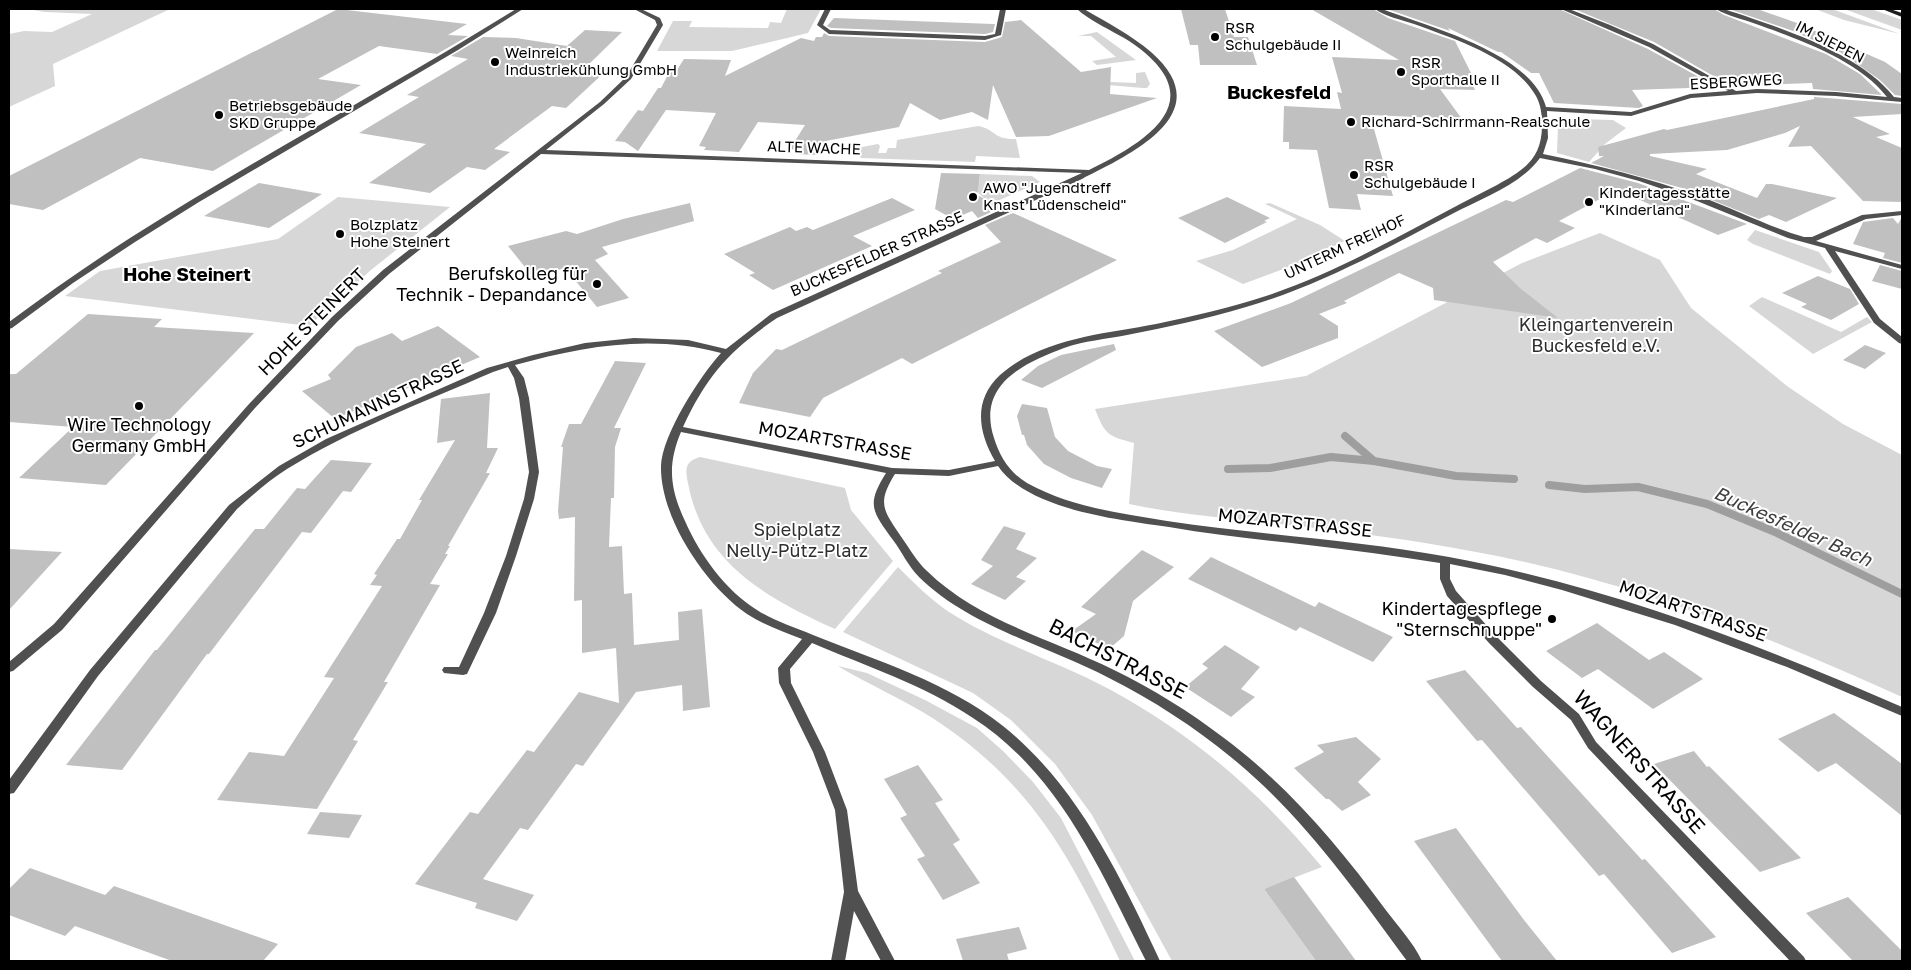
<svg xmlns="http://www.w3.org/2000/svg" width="1911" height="970" font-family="'Golos Text',sans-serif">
  <rect width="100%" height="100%" fill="#fff"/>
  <path fill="#d7d7d7" d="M28 9H170L53 64 55 86 9 107V34L24 31 52 32 92 14 45 12Z
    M787 9H821L808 33 732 51H657L673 21H692L689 27 768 28 770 22 781 23Z
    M1815 9H1832L1900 34 1844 20Z
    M1844 9H1871L1902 20V30Z
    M1097 32 1136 60 1097 65 1092 61 1116 57 1091 36H1078Z
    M1145 72 1150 84 1147 88H1143L1036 79 1136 83V73Z
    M1574 119 1613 120 1626 128 1605 144 1589 162 1557 153 1558 125 1562 121Z
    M978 126C996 129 993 140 1016 139L1020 158 976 156 975 162 861 158 856 152 862 147 878 144 880 146 878 153H886L888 148H896L897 140Z
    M980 174 1032 176 1040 182 993 203C983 198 975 193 974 182H979Z
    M338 197 450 207 371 270 309 326 65 296 100 271 278 239Z
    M1270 203 1320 225 1345 241 1294 265 1243 284 1196 261 1233 250 1297 219 1265 204Z
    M1755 230 1819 252 1832 271 1830 274 1753 244 1747 240Z
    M1600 233 1660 260 1691 308 1787 386 1843 424 1902 455V697C1766 635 1624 579 1476 552 1414 540 1352 532 1289 525 1235 519 1182 515 1129 504L1134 443C1108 436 1105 435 1095 409L1306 376 1522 263Z
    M1762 297 1841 332 1867 317 1872 322 1813 354 1749 306Z
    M700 457 845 488 851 510 893 561 835 629C767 598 703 564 688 483 685 469 685 461 700 457Z
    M898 567C914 583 930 599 949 612 999 644 1057 661 1109 689 1195 736 1260 792 1322 867L1264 889 1316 961H1172L1092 815 1055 764 1011 720 973 693 843 632Z
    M838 666 867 673 925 700 977 728 1003 751 1033 782 1061 818 1135 961H1120C1071 858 1033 784 934 719 903 699 869 685 838 666Z"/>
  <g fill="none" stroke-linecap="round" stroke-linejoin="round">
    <path stroke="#9e9e9e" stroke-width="8" d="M1345 436 1374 461
      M1228 469 1270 468 1331 457 1374 461 1456 476 1514 479
      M1549 485 1585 489 1638 487 1707 504 1775 532 1902 594"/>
  </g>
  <path fill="#c0c0c0" d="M338 9 467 24 448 35 468 36 437 54 379 46 318 79 361 85 213 171 140 158 43 210 9 204V176Z
    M1181 9H1225L1234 37H1248L1257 65H1200L1198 45H1190Z
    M1311 9H1373L1388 18 1455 41 1474 79 1470 78 1475 90 1440 89 1462 119 1370 115 1393 196 1357 194 1361 210 1329 208 1317 150 1289 149V142H1283L1284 106 1341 109 1337 92 1342 93 1332 57 1399 60Z
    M1387 9H1559L1648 49 1717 87 1632 90 1643 106 1639 108 1554 103 1539 73H1531L1501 52H1498L1448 28 1450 31Z
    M1574 9H1714L1724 15 1826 54 1860 74 1882 95 1813 89 1812 83 1731 86 1654 42Z
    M1729 9H1757L1797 23 1885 62 1902 74V96L1895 95 1880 80 1840 52 1793 31Z
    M834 18 993 24H995L993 32 985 34 831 28 827 26Z
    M1021 20 1081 72 1111 67 1110 94 1157 98 1049 136 1016 137 993 85 988 120 972 112 940 120 910 103 899 127 826 141 819 155 795 154 797 150 790 149 805 125 758 122 739 152 704 150 706 147 699 146 716 113 666 110 638 151 625 142 615 141 638 110 643 111 658 88H661L671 69 677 70 684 59 731 60 725 76 801 38 814 41 816 37H822L824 33 829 36 985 42 1002 37 1005 22Z
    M585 30 622 32 586 67 608 69 566 108 552 106 494 149 510 152 485 170 467 167 430 193 369 183 426 144 359 133 419 97 407 95 468 59 451 56 483 37 516 38 567 46Z
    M1814 97 1902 104V114L1853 117 1890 134 1876 137 1902 148V202L1863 201 1811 146 1788 147 1800 126 1785 133 1727 150 1650 154V156L1707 169 1696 174 1757 198 1766 184H1772L1837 198 1786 222 1769 215 1759 219 1682 188 1591 163 1604 156H1599L1598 147 1664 129 1667 130 1814 99Z
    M1580 168 1638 183 1747 224 1718 235 1629 195 1621 199 1609 194 1559 221 1575 228 1547 243 1536 238 1493 262 1521 289 1558 318 1434 300 1433 288 1399 273 1344 301 1347 303 1319 314 1338 326V338L1262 367 1214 331 1291 303 1506 200 1513 202Z
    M941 173 980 174 977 195 1002 207 978 218 972 211 953 219 935 209Z
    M259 183 322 194 269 228 204 216Z
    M1227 197 1270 218 1264 221 1267 222 1225 243 1178 218Z
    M892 198 915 210 853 236 872 246 773 290 749 275 755 273 724 254 790 227 796 231 807 227 813 230Z
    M690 203 694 221 602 247 608 254 595 260 629 298 597 307 565 268 533 277 508 246 566 231 577 234 623 219Z
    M1013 213 1117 260 912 364 902 358 823 398 810 417 739 403 753 373 776 349 782 350 869 308 942 273 938 271 1001 242 985 225Z
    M1902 217V263L1883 258 1885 253 1853 244 1863 222 1893 218 1898 224Z
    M1880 265 1902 271V289L1872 281Z
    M1818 276 1850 289 1859 304 1831 320 1801 307 1807 304 1782 293Z
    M88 314 162 319 154 327 254 333 106 485 19 478 73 427 9 422V374H16Z
    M438 326 480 357 335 419 302 391 331 379 328 375 356 347 392 333 402 341Z
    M1114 344 1116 350 1042 388 1021 380 1038 366 1061 355Z
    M1865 345 1886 353 1865 369 1843 360Z
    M615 361 646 363 614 428H621L615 447 614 498H611L609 547 622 546 624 594 632 593 634 645 679 640 678 612 702 609 710 707 683 711 682 685 636 692 583 766 576 764 528 830 520 828 483 879 534 895 517 921 475 908 477 903 415 884 470 812 478 814 527 750 534 752 579 692 619 703 616 648 582 653V600L574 601 575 517 559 519 558 511 563 447H561L569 424H581Z
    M490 393 487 448H498L486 473H490L448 546H450L445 554H448L430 584 440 585 384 682H388L353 740 358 741 317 809 217 800 249 752 284 756 334 678 324 677 382 586 370 585 377 575 374 574 397 539H400L422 500H419L455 440 437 443 441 399Z
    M1022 404 1047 408 1055 437 1068 451 1097 466 1112 469 1102 488 1071 478 1044 464 1027 445 1024 435H1022L1017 416Z
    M331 460 372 463 351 492 343 491 311 533 302 532 209 654H207L122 770 66 765 155 650H157L255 529H264L297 488 305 489Z
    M1004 526 1026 533 1016 549 1037 558 1016 577 1026 581 1005 600 971 584 993 566 981 560Z
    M9 549 62 552 9 610Z
    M1142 550 1174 567 1133 601 1124 636 1109 649 1072 631 1096 614 1081 607Z
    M1211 557 1315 607 1319 602 1393 637 1373 662 1300 627 1296 631 1188 579Z
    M1597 623 1649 660 1664 652 1703 679 1653 709 1598 669 1582 678 1546 651Z
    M1225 645 1260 667 1241 689 1255 697 1231 717 1185 687 1208 668 1202 664Z
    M1465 670 1517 728 1521 727 1642 860 1645 859 1716 937 1672 953 1604 874 1599 876 1482 740 1477 741 1426 681Z
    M1834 713 1902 764V816L1836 763 1818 772 1778 739Z
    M1356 737 1381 759 1358 782 1371 795 1342 811 1329 799H1326L1294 768 1324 752 1317 745Z
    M1694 751 1707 767 1709 766 1801 858 1760 872 1654 764Z
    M918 765 943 800 935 803 960 840 953 844 980 883 943 900 917 859 925 856 900 818 907 815 884 779Z
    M320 812 362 815 349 838 307 834Z
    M1456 828 1524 920 1557 961H1502L1414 841Z
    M30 868 105 895 114 886 278 944 263 961H172L75 926 65 936 9 915V889Z
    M1294 877 1343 943 1356 961H1316L1264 889Z
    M1848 897 1902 951V961H1853L1806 913Z
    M1019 927 1027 949 1007 954 1009 961H963L956 939Z"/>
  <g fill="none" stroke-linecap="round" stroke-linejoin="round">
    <path fill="#505050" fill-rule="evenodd" d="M516 9H523L458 50 199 202 135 242 73 283 12 328 9 329V322C48 293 88 265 130 238 256 158 389 88 516 9Z
      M634 9H641L660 18 663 25 631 79 604 104 546 150 1089 170C1148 141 1214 100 1132 43 1117 33 1088 20 1077 9H1084C1106 22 1131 35 1151 52 1221 113 1131 154 1082 179L777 318C730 350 707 375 683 427L892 468 949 470 995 461C978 432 973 400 1000 375 1042 338 1104 334 1156 324 1193 316 1230 308 1266 296 1347 269 1421 223 1497 185 1524 170 1542 159 1542 125 1542 115 1541 105 1536 96 1515 58 1452 38 1414 24 1402 20 1384 16 1375 9H1382C1429 27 1532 53 1546 107L1631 112 1690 94 1728 91 1649 47 1561 9H1569L1610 25 1653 44 1736 91 1757 89 1836 92 1887 97C1859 60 1798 39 1756 24 1743 19 1727 16 1716 9H1724C1778 27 1859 52 1894 97L1902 98V102L1836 96 1757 93 1691 98 1631 116 1547 111 1548 138 1543 154C1597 165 1649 178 1701 197 1735 209 1769 227 1804 237H1812L1862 215 1902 211V215L1866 219 1816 241 1902 265V269L1835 251 1880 319 1902 337V344L1899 343 1874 323 1825 248 1788 238 1697 201 1639 181 1595 169 1540 158C1519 186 1482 198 1452 214 1385 249 1319 286 1246 307 1207 319 1167 327 1127 335 1106 339 1084 341 1064 348 1021 364 977 386 994 438 1000 457 1010 473 1027 483 1070 507 1119 513 1167 521 1261 535 1356 540 1449 557 1607 586 1756 643 1902 707V716L1787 667 1675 625 1562 590 1505 575 1450 564V579L1456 591 1497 637 1541 681 1579 714 1596 742 1804 957 1806 961H1790L1588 748 1571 720 1533 687 1489 643 1447 596 1440 579V563C1396 556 1352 550 1308 545 1262 540 1215 535 1169 527 1120 520 1028 510 998 466L949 476 895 474C876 504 884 511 902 538 910 549 917 562 927 571 978 621 1052 639 1114 670 1153 689 1190 712 1224 738 1287 785 1338 845 1385 909 1397 925 1413 942 1422 961H1407C1354 889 1302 815 1232 758 1194 727 1153 700 1109 678 1046 645 970 627 919 577 908 566 902 552 893 540 872 511 866 505 886 473L681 432C667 465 670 489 685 521 700 555 725 590 757 610 774 621 794 627 813 635 877 661 948 682 1003 726 1077 785 1121 877 1160 961H1146C1101 872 1060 774 973 718 924 685 866 666 812 643L790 669 791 683 825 752 847 810 858 891 895 961H881L854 911 845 961H831L844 892 835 810 813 752 779 683 778 668 802 639C784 632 764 625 747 614 706 586 660 518 661 466 662 435 700 376 721 353 652 334 583 346 515 365L524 378 529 398 539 472 534 499 516 556 496 613 467 674 463 675 444 673 442 670 444 667H459L484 613 506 556 524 499 529 472 519 398 514 378 508 367 493 372C424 402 352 429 287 469 269 480 253 495 237 509L98 676 14 793 9 794V780L90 670 229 505 279 466 326 439 487 368 533 355 585 343 634 338 688 340 726 349 771 314 1082 173 541 154 389 274 338 321 255 408 62 630 13 671 9 672V662L54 624 249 404 332 317 383 270 600 102 626 77 657 25 655 20Z
      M825 9H831L823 25 830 30 985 36 995 34 1000 9H1006L1001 35 985 40 829 34 817 25Z"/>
    <path fill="#1d1d1d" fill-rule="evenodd" d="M1882 9H1890L1902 13V17Z"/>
  </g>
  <g fill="#000" stroke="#fff" stroke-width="2">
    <circle cx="1215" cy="37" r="5"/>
    <circle cx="495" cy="62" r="5"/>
    <circle cx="1401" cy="72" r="5"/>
    <circle cx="219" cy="115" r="5"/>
    <circle cx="1351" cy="122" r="5"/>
    <circle cx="1354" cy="175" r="5"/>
    <circle cx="973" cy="197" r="5"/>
    <circle cx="1589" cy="202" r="5"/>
    <circle cx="340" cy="234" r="5"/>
    <circle cx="597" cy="284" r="5"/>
    <circle cx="139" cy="406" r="5"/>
    <circle cx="1552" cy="619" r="5"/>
  </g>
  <g text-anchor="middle" stroke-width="4" stroke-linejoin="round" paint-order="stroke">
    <g font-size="15" fill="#000" stroke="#fff" text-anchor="start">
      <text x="1225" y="33">RSR<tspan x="1225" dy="17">Schulgebäude II</tspan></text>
      <text x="505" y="58">Weinreich<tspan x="505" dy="17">Industriekühlung GmbH</tspan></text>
      <text x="1411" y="68">RSR<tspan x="1411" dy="17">Sporthalle II</tspan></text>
      <text x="229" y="111">Betriebsgebäude<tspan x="229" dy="17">SKD Gruppe</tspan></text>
      <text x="1361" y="127">Richard-Schirrmann-Realschule</text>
      <text x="1364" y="171">RSR<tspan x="1364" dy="17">Schulgebäude I</tspan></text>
      <text x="983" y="193">AWO "Jugendtreff<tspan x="983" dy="17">Knast Lüdenscheid"</tspan></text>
      <text x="1599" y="198">Kindertagesstätte<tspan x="1599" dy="17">"Kinderland"</tspan></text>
      <text x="350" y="230">Bolzplatz<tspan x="350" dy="17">Hohe Steinert</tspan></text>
    </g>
    <g font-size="15" fill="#000" stroke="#fff">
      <text transform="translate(1830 42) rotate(27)" y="5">IM SIEPEN</text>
      <text transform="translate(1736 82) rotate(-3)" y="5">ESBERGWEG</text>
      <text transform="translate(814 148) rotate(2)" y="5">ALTE WACHE</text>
      <text transform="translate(1345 247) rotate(-25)" y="5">UNTERM FREIHOF</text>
      <text transform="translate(877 254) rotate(-24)" y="5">BUCKESFELDER STRASSE</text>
    </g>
    <g font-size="18" fill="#000" stroke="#fff" text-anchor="end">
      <text x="587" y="280">Berufskolleg für<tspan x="587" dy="21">Technik - Depandance</tspan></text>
      <text x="139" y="431" text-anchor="middle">Wire Technology<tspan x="139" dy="21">Germany GmbH</tspan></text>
      <text x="1542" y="615">Kindertagespflege<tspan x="1542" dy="21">"Sternschnuppe"</tspan></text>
    </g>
    <g font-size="18" fill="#000" stroke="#fff">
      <text transform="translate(312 322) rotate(-45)" y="6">HOHE STEINERT</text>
      <text transform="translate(378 404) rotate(-25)" y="6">SCHUMANNSTRASSE</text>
      <text transform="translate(835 441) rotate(10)" y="6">MOZARTSTRASSE</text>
      <text transform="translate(1295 523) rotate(6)" y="6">MOZARTSTRASSE</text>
      <text transform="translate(1693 611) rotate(19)" y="6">MOZARTSTRASSE</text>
    </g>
    <g font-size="18" fill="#2e2e2e" stroke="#fff">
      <text x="1596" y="331">Kleingartenverein<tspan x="1596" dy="21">Buckesfeld e.V.</tspan></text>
      <text x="797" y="536">Spielplatz<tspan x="797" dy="21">Nelly-Pütz-Platz</tspan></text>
    </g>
    <g font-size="19" font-weight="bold" fill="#000" stroke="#fff">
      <text x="1279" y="99">Buckesfeld</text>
    </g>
    <g font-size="19" font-weight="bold" fill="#000" stroke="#fff">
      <text x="187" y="281">Hohe Steinert</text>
    </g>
    <g font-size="19" font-style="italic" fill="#3f3f3f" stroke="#fff">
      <text transform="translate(1793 526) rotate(24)" y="7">Buckesfelder Bach</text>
    </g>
    <g font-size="21" fill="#000" stroke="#fff">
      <text transform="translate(1118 659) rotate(27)" y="7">BACHSTRASSE</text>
      <text transform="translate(1639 762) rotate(48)" y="7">WAGNERSTRASSE</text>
    </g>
  </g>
  <rect width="1911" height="970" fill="none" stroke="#000000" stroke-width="20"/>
</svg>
